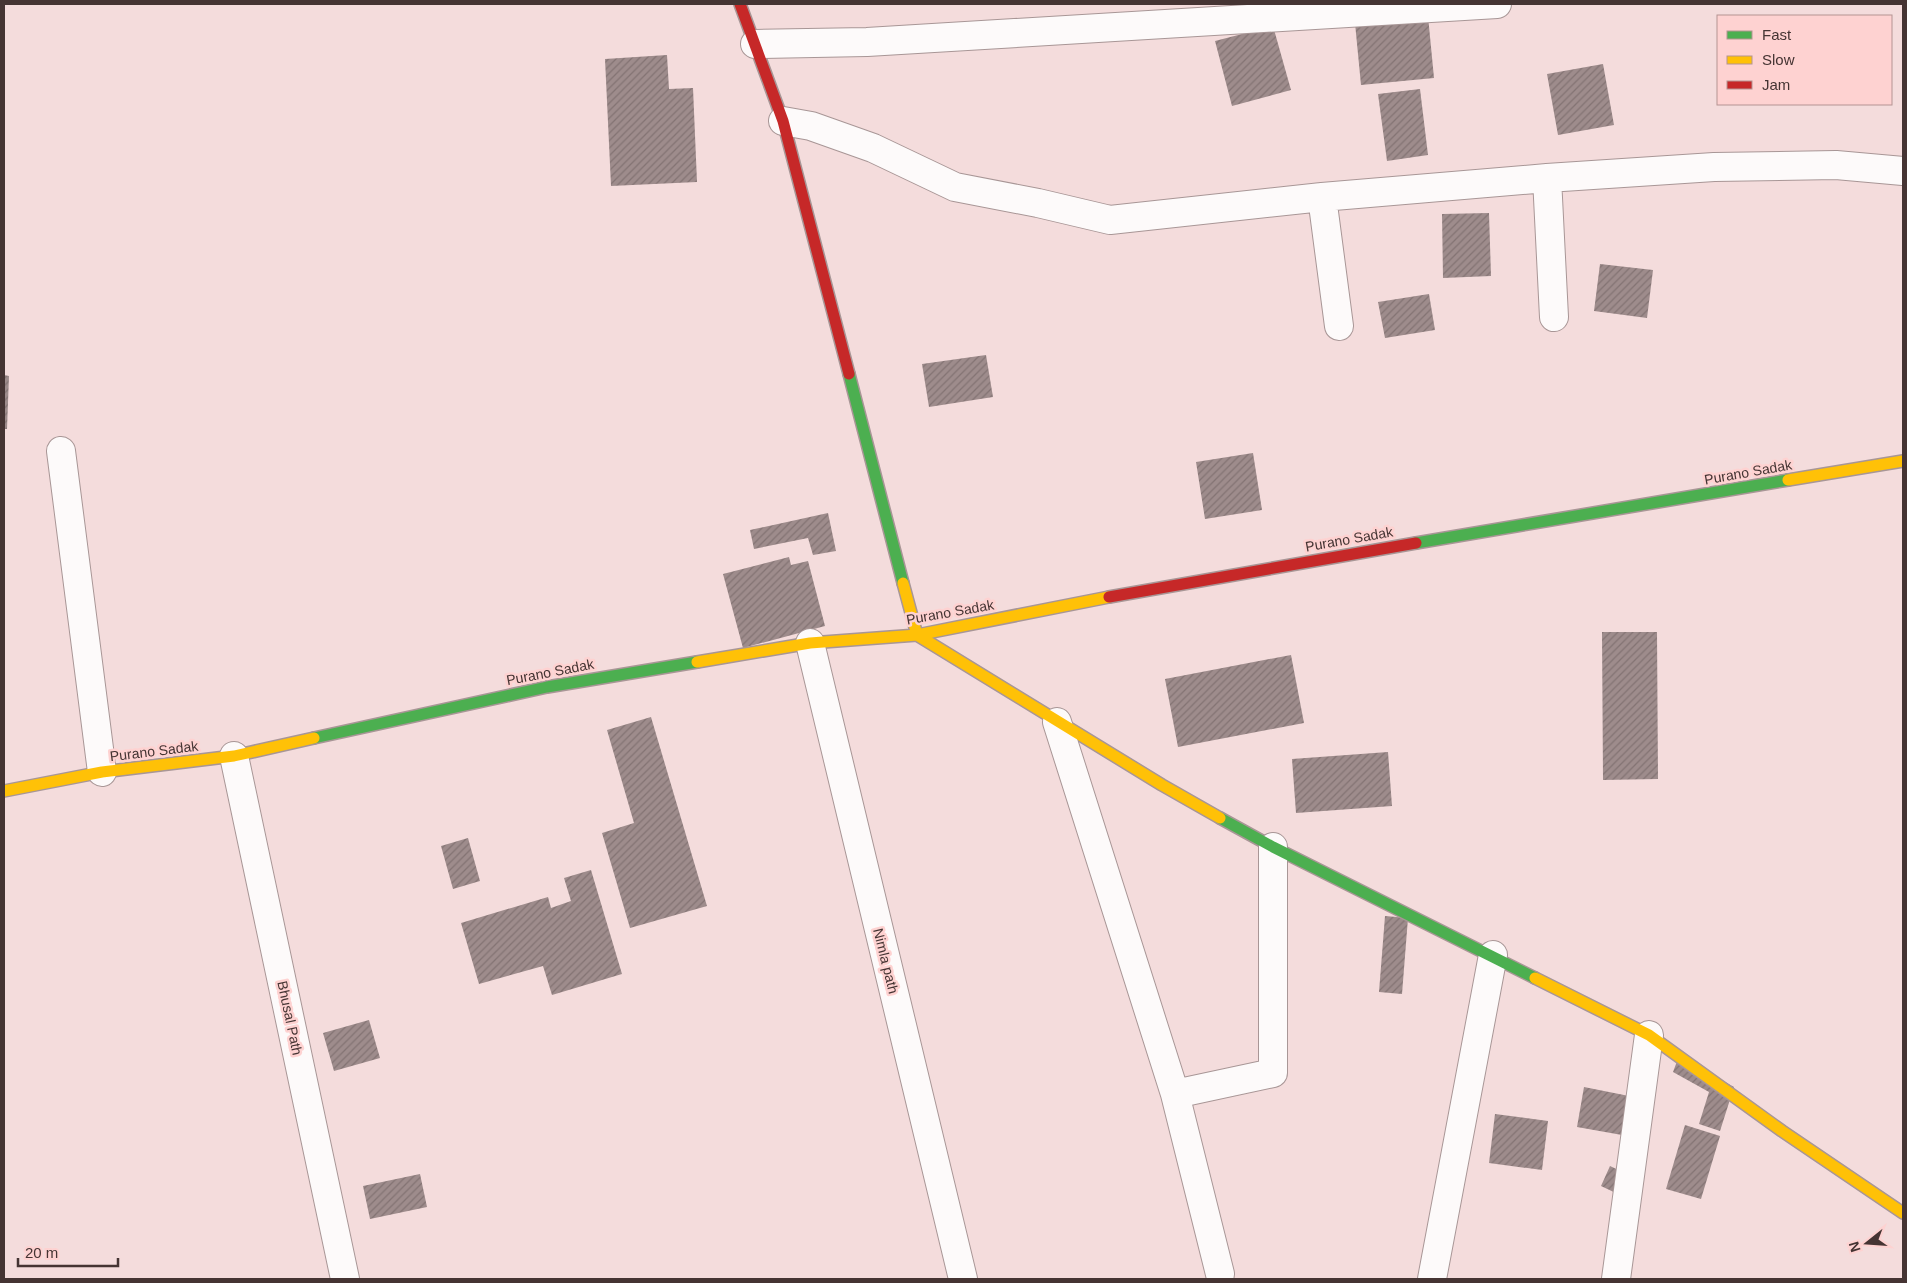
<svg xmlns="http://www.w3.org/2000/svg" width="1907" height="1283" font-family="Helvetica,sans-serif">
  <defs>
    <pattern id="building-hatch" width="6" height="6" patternUnits="userSpaceOnUse" patternTransform="scale(1.25)"><rect width="6" height="6" fill="#9e8c8c"/><path d="M-1 1l2-2M0 6l6-6M5 7l2-2" fill="none" stroke="#837373"/></pattern>
  </defs>
  <rect width="100%" height="100%" fill="#f4dcdc"/>
  <path fill="url(#building-hatch)" d="M1428 16 1434 78 1361 85 1355 23Z
    M1273 26 1291 90 1232 106 1215 41Z
    M667 55 669 89 693 88 697 182 611 186 605 59Z
    M1603 64 1614 125 1558 135 1547 74Z
    M1420 89 1428 155 1387 161 1378 94Z
    M1489 213 1491 276 1443 278 1442 214Z
    M1600 264 1653 270 1647 318 1594 311Z
    M1429 294 1435 330 1385 338 1378 302Z
    M986 355 993 397 929 407 922 364Z
    M4 375 9 376 7 429H4Z
    M1253 453 1262 510 1205 519 1196 462Z
    M828 513 836 551 813 555 808 538 754 549 750 530Z
    M789 557 791 565 808 561 825 626 743 648 723 574Z
    M1602 632H1657L1658 779 1603 780Z
    M1291 655 1304 723 1178 747 1165 679Z
    M651 717 707 906 630 928 602 833 634 823 607 730Z
    M1388 752 1392 806 1296 813 1292 759Z
    M468 838 480 881 453 889 441 846Z
    M591 870 622 974 552 995 543 966 479 984 461 923 548 897 551 908 571 901 564 878Z
    M1385 916 1408 918 1402 994 1379 992Z
    M369 1020 380 1058 334 1071 323 1033Z
    M1679 1056 1734 1087 1720 1131 1699 1124 1709 1092 1673 1072Z
    M1584 1087 1629 1096 1622 1135 1577 1127Z
    M1495 1114 1548 1121 1542 1170 1489 1163Z
    M1685 1125 1720 1136 1701 1199 1666 1189Z
    M1610 1166 1629 1175 1620 1195 1601 1186Z
    M420 1174 427 1207 370 1219 363 1186Z"/>
  <g fill="none" stroke-linecap="round" stroke-linejoin="round">
    <g stroke="#a89696" stroke-width="30">
      <path id="street" d="M755 44 867 42 1497 4
        M783 121 811 126 873 148 955 187 1038 203 1110 220 1322 197 1547 178 1714 167 1836 165 1903 171
        M1547 178 1554 317
        M1322 197 1339 326
        M61 451 102 772
        M810 643 963 1279
        M1057 722 1175 1094 1220 1274
        M234 756 345 1279
        M1175 1094 1273 1073V847
        M1432 1279 1493 955
        M1616 1279 1649 1035"/>
    </g>
    <g stroke="#a89696" stroke-width="14">
      <path id="fast" d="M849 374 903 583
        M1416 543 1788 480
        M314 738 547 687 697 662
        M1220 818 1273 847 1535 978"/>
    </g>
    <g stroke="#a89696" stroke-width="14">
      <path id="slow" d="M1788 480 1903 461
        M903 583 917 635 1162 785 1220 818
        M697 662 810 643 917 635 1109 597
        M4 791 102 772 234 756 314 738
        M1535 978 1649 1035 1782 1131 1903 1213"/>
    </g>
    <g stroke="#a89696" stroke-width="14">
      <path id="jam" d="M740 4 783 121 849 374
        M1109 597 1416 543"/>
    </g>
    <use href="#street" stroke="#fdfafa" stroke-width="28"/>
    <use href="#fast" stroke="#4caf50" stroke-width="11"/>
    <use href="#slow" stroke="#ffc107" stroke-width="11"/>
    <use href="#jam" stroke="#c62828" stroke-width="11"/>
  </g>
  <g text-anchor="middle" stroke-width="5" stroke-linejoin="round" paint-order="stroke">
    <g font-size="14" fill="#453433" stroke="#fed2d1">
      <text transform="translate(1748 472) rotate(-10)" y="5">Purano Sadak</text>
      <text transform="translate(1349 539) rotate(-10)" y="5">Purano Sadak</text>
      <text transform="translate(950 612) rotate(-10)" y="5">Purano Sadak</text>
      <text transform="translate(550 672) rotate(-11)" y="5">Purano Sadak</text>
      <text transform="translate(154 751) rotate(-7)" y="5">Purano Sadak</text>
      <text transform="translate(886 961) rotate(76)" y="5">Nimla path</text>
      <text transform="translate(290 1018) rotate(78)" y="5">Bhusal Path</text>
    </g>
  </g>
  <rect width="1907" height="1283" fill="none" stroke="#453433" stroke-width="10"/>
  <rect x="1717" y="15" width="175" height="90" fill="#fed2d1" stroke="#b49392"/>
  <rect x="1727" y="31" width="25" height="8" fill="#4caf50" stroke="#b49392"/>
  <text x="1762" y="40" font-size="15" fill="#453433">Fast</text>
  <rect x="1727" y="56" width="25" height="8" fill="#ffc107" stroke="#b49392"/>
  <text x="1762" y="65" font-size="15" fill="#453433">Slow</text>
  <rect x="1727" y="81" width="25" height="8" fill="#c62828" stroke="#b49392"/>
  <text x="1762" y="90" font-size="15" fill="#453433">Jam</text>
  <g transform="translate(1867 1243) rotate(253)" stroke="#fed2d1" stroke-width="4" paint-order="stroke">
  <path d="M0-4L9 19L0 12L-9 19Z" fill="#453433"/>
  <text y="-8" font-size="14" font-weight="bold" text-anchor="middle" fill="#453433">N</text>
  </g>
  <path d="M18 1258v8h100v-8" fill="none" stroke="#453433" stroke-width="2.5"/>
  <text x="25" y="1258" font-size="15" fill="#453433" stroke="#fed2d1" stroke-width="4" paint-order="stroke">20 m</text>
</svg>
